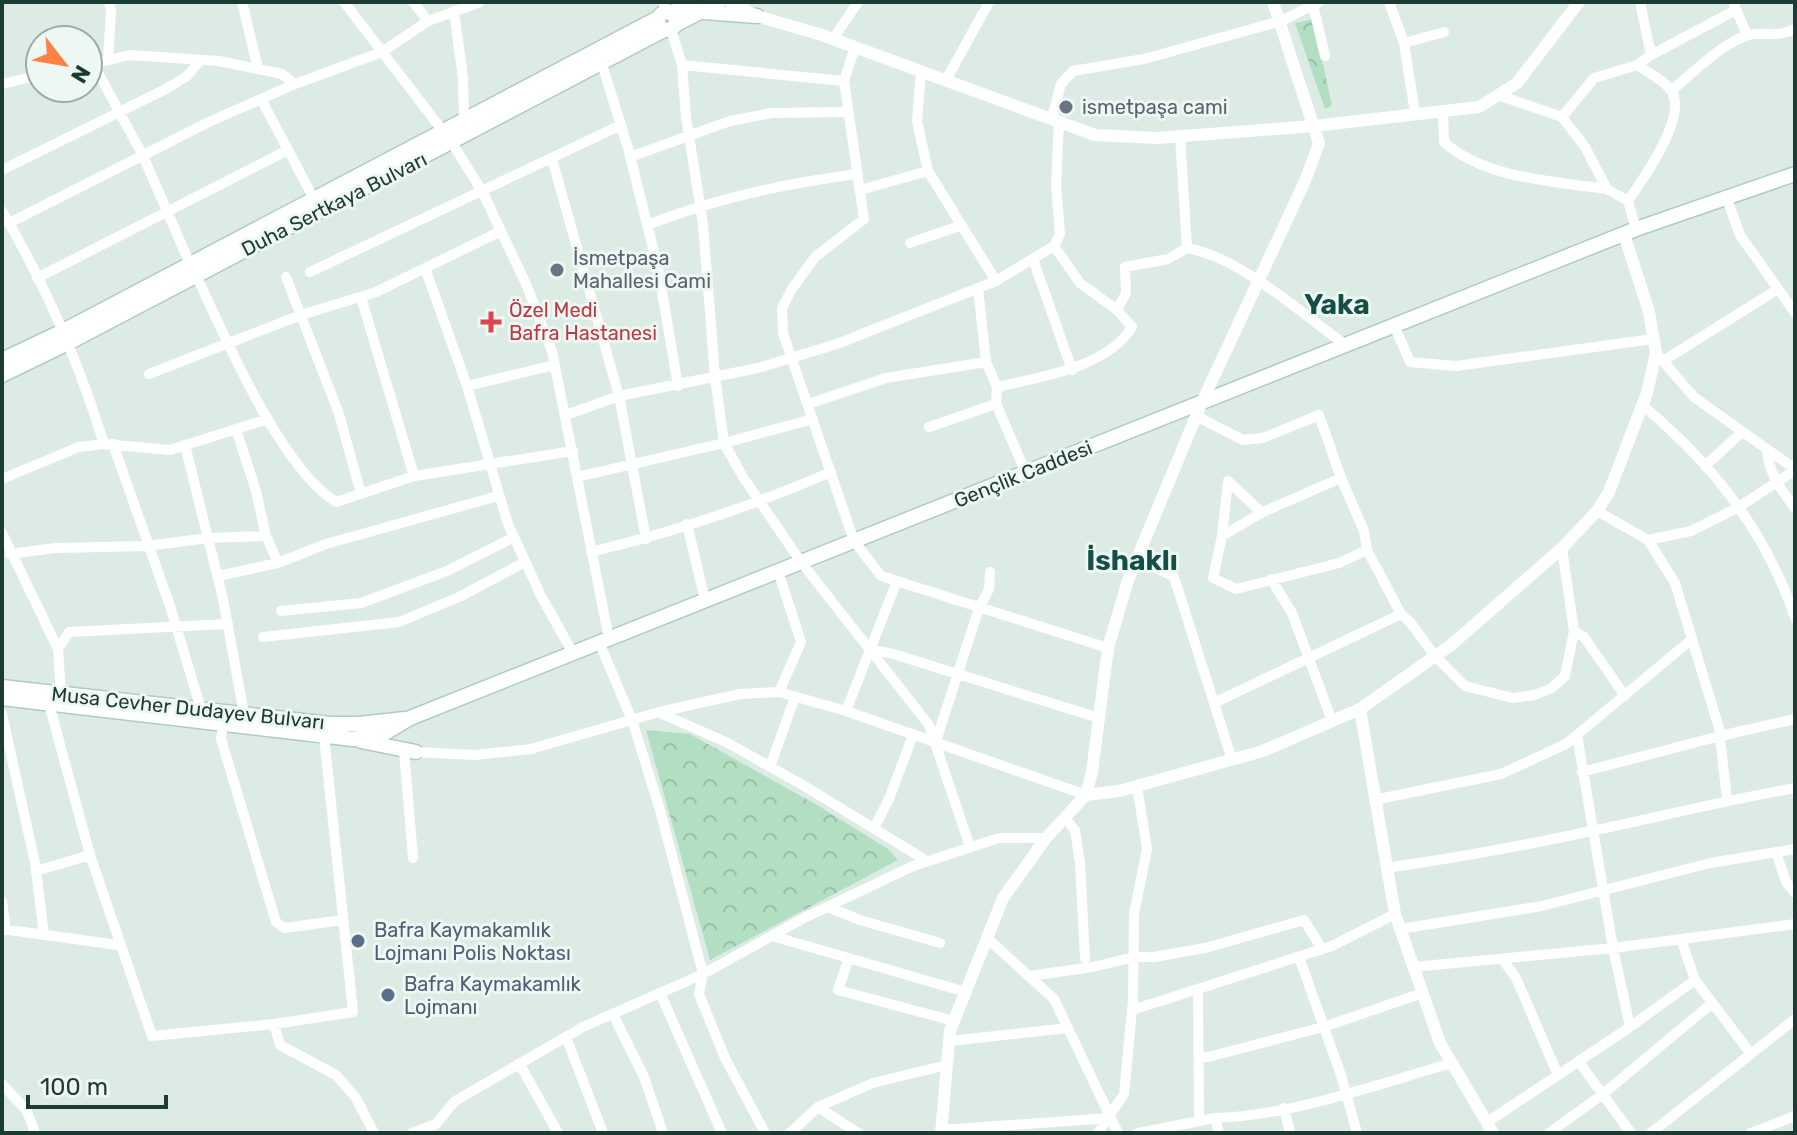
<svg xmlns="http://www.w3.org/2000/svg" width="1797" height="1135" font-family="Rubik,sans-serif">
  <defs>
    <pattern id="forest-crowns" width="20" height="18" patternUnits="userSpaceOnUse" patternTransform="scale(2)"><rect width="20" height="18" fill="#b2dfc2"/><path d="M2 6a3 3 0 1 1 6 0M12 15a3 3 0 1 1 6 0" fill="none" stroke="#99c0a7"/></pattern>
  </defs>
  <rect width="100%" height="100%" fill="#ddebe5"/>
  <path fill="url(#forest-crowns)" d="M1313 19 1332 105 1325 109 1295 23Z
    M646 730 690 734 817 805 888 849 898 860 710 960Z"/>
  <g fill="none" stroke-linecap="round" stroke-linejoin="round">
    <g stroke="#afccc3" stroke-width="17">
      <path id="secondary" d="M658 21a9 9 0 1 1 18 0a9 9 0 1 1-18 0Z
        M704 12 757 16
        M670 13 692 2
        M675 25 719 2
        M2 360 63 331 658 18
        M2 375 68 343 664 30
        M2 687 330 724H359L405 719
        M2 698 353 739 385 733 410 718 1636 229 1795 174
        M361 741 416 752"/>
    </g>
    <path stroke="#fff" stroke-width="10" d="M242 2 258 69
      M344 2 452 143 482 191 526 284 552 351 609 639
      M413 2 428 21
      M664 2 665 12
      M1389 2 1404 43 1415 113
      M1640 2 1651 55
      M1733 2 1747 35
      M1313 5 1325 56
      M454 11 463 78 464 121
      M671 29 682 65 686 117 703 224 715 377 724 443 743 477 801 562 929 725 970 847
      M833 39 858 2
      M1404 43 1444 32
      M855 47 844 81 864 219 815 257 792 289 782 308 783 333 854 541 881 576 1108 648
      M108 60 111 11 109 2
      M93 63 143 156 190 264
      M602 64 628 148 658 268 678 386
      M88 65 130 55 219 61 282 74 295 84
      M682 65 844 81
      M921 71 917 121 928 171 996 281
      M946 80 989 2
      M2 84 40 75
      M1672 90C1694 72 1718 47 1745 36 1761 30 1775 39 1795 29
      M1498 95 1562 117 1585 147 1607 189 1628 201 1636 229
      M261 99 314 199
      M1443 110 1444 142C1483 178 1556 182 1607 189
      M1562 117 1594 78 1637 65 1651 55 1736 10
      M1052 118 1061 84 1073 71 1144 59 1281 21 1319 2
      M1180 136 1187 248
      M630 157 730 121 772 113 848 112
      M552 159 619 396 646 539
      M2 170 166 89 187 76 201 60
      M860 190 928 171
      M1726 196 1740 235 1795 313
      M1628 201C1643 179 1687 118 1672 92 1666 81 1647 72 1637 65
      M2 211C45 284 79 363 104 444
      M9 223 209 122 295 84 382 52 428 21 480 2
      M647 225C717 198 783 184 857 174
      M910 243 962 225
      M1033 259 1072 370
      M425 268 467 386 508 524 541 596 573 653
      M310 272 621 125
      M196 275C225 337 280 467 336 502L414 476 573 451
      M286 277 339 414 361 494
      M37 278 286 151
      M978 288 986 362 997 387 996 404 1026 473
      M361 297 414 476
      M1117 310 1126 293 1125 267 1168 259 1187 248C1242 258 1300 313 1346 345
      M1394 325 1410 362 1456 366 1653 339
      M1656 353 1694 397 1795 469
      M1663 361 1778 289
      M149 374 301 315 376 292 501 231
      M467 386 555 365
      M997 387C1039 377 1107 368 1132 327L1117 310 1080 283 1054 246 1060 234 1056 185 1059 121
      M808 404 886 378 986 362
      M1642 405C1711 462 1767 533 1795 618
      M566 415 619 396 758 368 837 344 996 281 1054 246
      M1196 416 1243 440 1263 438 1319 415 1341 478 1364 531 1367 550 1401 614 1410 622 1435 656 1465 686 1513 698 1535 695 1552 688 1565 676 1574 631 1562 548
      M929 427 996 404
      M236 429 256 491 266 536
      M113 444 170 606 201 709
      M185 445 223 599 244 714
      M1767 450C1769 474 1781 490 1795 508
      M1705 466 1742 432
      M577 477 724 443 813 419
      M2 479 79 447 104 444 170 450 268 419
      M1228 481 1222 536 1213 578 1236 589 1339 563 1367 550
      M1228 481 1262 513
      M1597 511 1648 540 1691 531 1739 507 1795 470
      M687 524 705 600
      M2 533 58 649 61 694
      M1222 536 1263 512 1341 478
      M1648 540 1675 583 1719 728 1727 800
      M591 552C674 532 753 506 831 472
      M10 554 55 548 147 546 209 538 266 536 278 563
      M1136 558 1174 577 1232 760
      M778 571 801 642 779 692
      M218 576 278 563 326 544 498 496
      M1271 579 1292 613 1332 721
      M281 611 361 603 447 571 514 537
      M1574 631 1584 637 1625 696
      M263 637 399 622 461 596 525 562
      M599 642 632 720 660 810 703 974 699 994 725 1058 765 1133
      M58 649 69 632 228 624
      M870 650 890 653 1099 718
      M1214 703 1401 614
      M49 704 90 855 152 1036 274 1024 353 1012 324 736
      M846 711 897 581
      M660 713 728 743 806 787 927 861
      M2 714 35 863 44 935
      M223 724 221 739 276 922 284 928 343 920
      M1577 735 1613 948 1630 1027
      M936 741 979 608 989 589 990 572
      M404 750 413 858
      M416 752 475 755 531 749 659 712 740 694 779 692 846 711 1086 795
      M770 767 795 697
      M1582 772 1720 736 1795 719
      M1374 800 1501 774 1566 744 1691 640
      M1065 819 1075 830 1080 863 1085 959
      M874 828 889 799 913 735
      M1776 852 1786 882 1795 893
      M1386 868C1455 858 1523 846 1591 831 1659 817 1726 800 1795 788
      M36 871 90 855
      M2 901 6 930
      M828 907 860 920 940 943
      M2 929 118 945
      M1400 929 1542 906 1710 863 1795 849
      M772 936 966 992
      M987 938 1054 999 1118 1133
      M1681 939 1695 980 1751 1054
      M1299 957 1341 1075 1357 1133
      M849 958 838 990 954 1021
      M1503 960 1516 978 1558 1075
      M1413 967 1613 948 1795 924
      M1029 976 1093 967 1134 957H1154L1205 948 1304 920 1322 949
      M1198 989 1199 1121
      M660 993 722 1133
      M1132 1010 1332 946 1395 914
      M613 1014 644 1077 663 1133
      M274 1024 280 1045 336 1075 356 1098 374 1133
      M566 1037 603 1133
      M950 1041 1068 1028
      M1199 1057H1208L1323 1027 1423 993
      M1579 1062 1631 1133
      M519 1063 558 1133
      M2 1084 27 1111 35 1133
      M818 1107 858 1133
      M1284 1108 1290 1133
      M1215 1118C1291 1116 1378 1084 1452 1063
      M1486 1123 1630 1027 1695 980
      M941 1130 1110 1118
      M412 1133 436 1124 455 1101 583 1027 703 974 804 918 913 866 999 838H1046
      M790 1133 818 1107 873 1083 947 1065
      M1098 1133 1124 1094 1133 1000 1134 914 1147 849 1137 786
      M1138 1133 1215 1118 1219 1133
      M1549 1133 1603 1094 1711 1004
      M1651 1133 1795 1019
      M1751 1133 1795 1116"/>
    <path stroke="#fff" stroke-width="12" d="M730 2 757 16 822 35 1095 135 1157 138 1314 126 1479 107 1517 83 1579 2
      M1360 709 1395 914 1440 1043 1493 1133
      M1086 795 1119 791 1263 751 1360 709 1451 645 1562 548 1597 511 1609 492 1647 393 1656 353 1649 312 1624 234
      M941 1133 950 1031 1003 898 1046 838 1086 795 1092 772 1108 648 1128 580 1202 402 1305 181 1319 143 1273 2"/>
    <use href="#secondary" stroke="#fff" stroke-width="14"/>
  </g>
  <g fill="#6b7280" stroke="#edf7f3" stroke-width="3">
    <circle cx="1066" cy="107" r="8"/>
    <circle cx="557" cy="270" r="8"/>
  </g>
  <path fill="#e0444e" stroke="#edf7f3" stroke-width="3" d="M487 310h8v8h8v8h-8v8h-8v-8h-8v-8h8z"/>
  <g fill="#5c6f8a" stroke="#edf7f3" stroke-width="3">
    <circle cx="358" cy="941" r="8"/>
    <circle cx="388" cy="995" r="8"/>
  </g>
  <g text-anchor="middle" stroke-width="6" stroke-linejoin="round" paint-order="stroke">
    <g font-size="20" fill="#5b616d" stroke="#edf7f3" text-anchor="start">
      <text x="1082" y="114">ismetpaşa cami</text>
      <text x="573" y="265">İsmetpaşa<tspan x="573" dy="23">Mahallesi Cami</tspan></text>
    </g>
    <g font-size="20" fill="#1d3b35" stroke="#edf7f3">
      <text transform="translate(334 204) rotate(-27)" y="7">Duha Sertkaya Bulvarı</text>
      <text transform="translate(1023 474) rotate(-22)" y="7">Gençlik Caddesi</text>
      <text transform="translate(188 708) rotate(6)" y="7">Musa Cevher Dudayev Bulvarı</text>
    </g>
    <g font-size="20" fill="#be3a42" stroke="#edf7f3" text-anchor="start">
      <text x="509" y="317">Özel Medi<tspan x="509" dy="23">Bafra Hastanesi</tspan></text>
    </g>
    <g font-size="20" fill="#4e5e75" stroke="#edf7f3" text-anchor="start">
      <text x="374" y="937">Bafra Kaymakamlık<tspan x="374" dy="23">Lojmanı Polis Noktası</tspan></text>
      <text x="404" y="991">Bafra Kaymakamlık<tspan x="404" dy="23">Lojmanı</tspan></text>
    </g>
    <g font-size="28" font-weight="bold" fill="#174f46" stroke="#edf7f3">
      <text x="1337" y="314">Yaka</text>
      <text x="1132" y="570">İshaklı</text>
    </g>
  </g>
  <rect width="1797" height="1135" fill="none" stroke="#1d3b35" stroke-width="8"/>
  <g transform="translate(64 64) rotate(121)"><circle r="38" fill="#edf7f3" stroke="#9aaca7" stroke-width="2"/>
  <path d="M0-6L14 30L0 20L-14 30Z" fill="#ff8146"/>
  <text y="-12" font-size="22" font-weight="bold" text-anchor="middle" fill="#1d3b35">N</text>
  </g>
  <path d="M28 1095v12h138v-12" fill="none" stroke="#1d3b35" stroke-width="4"/>
  <text x="40" y="1095" font-size="24" fill="#1d3b35" stroke="#edf7f3" stroke-width="6" paint-order="stroke">100 m</text>
</svg>
